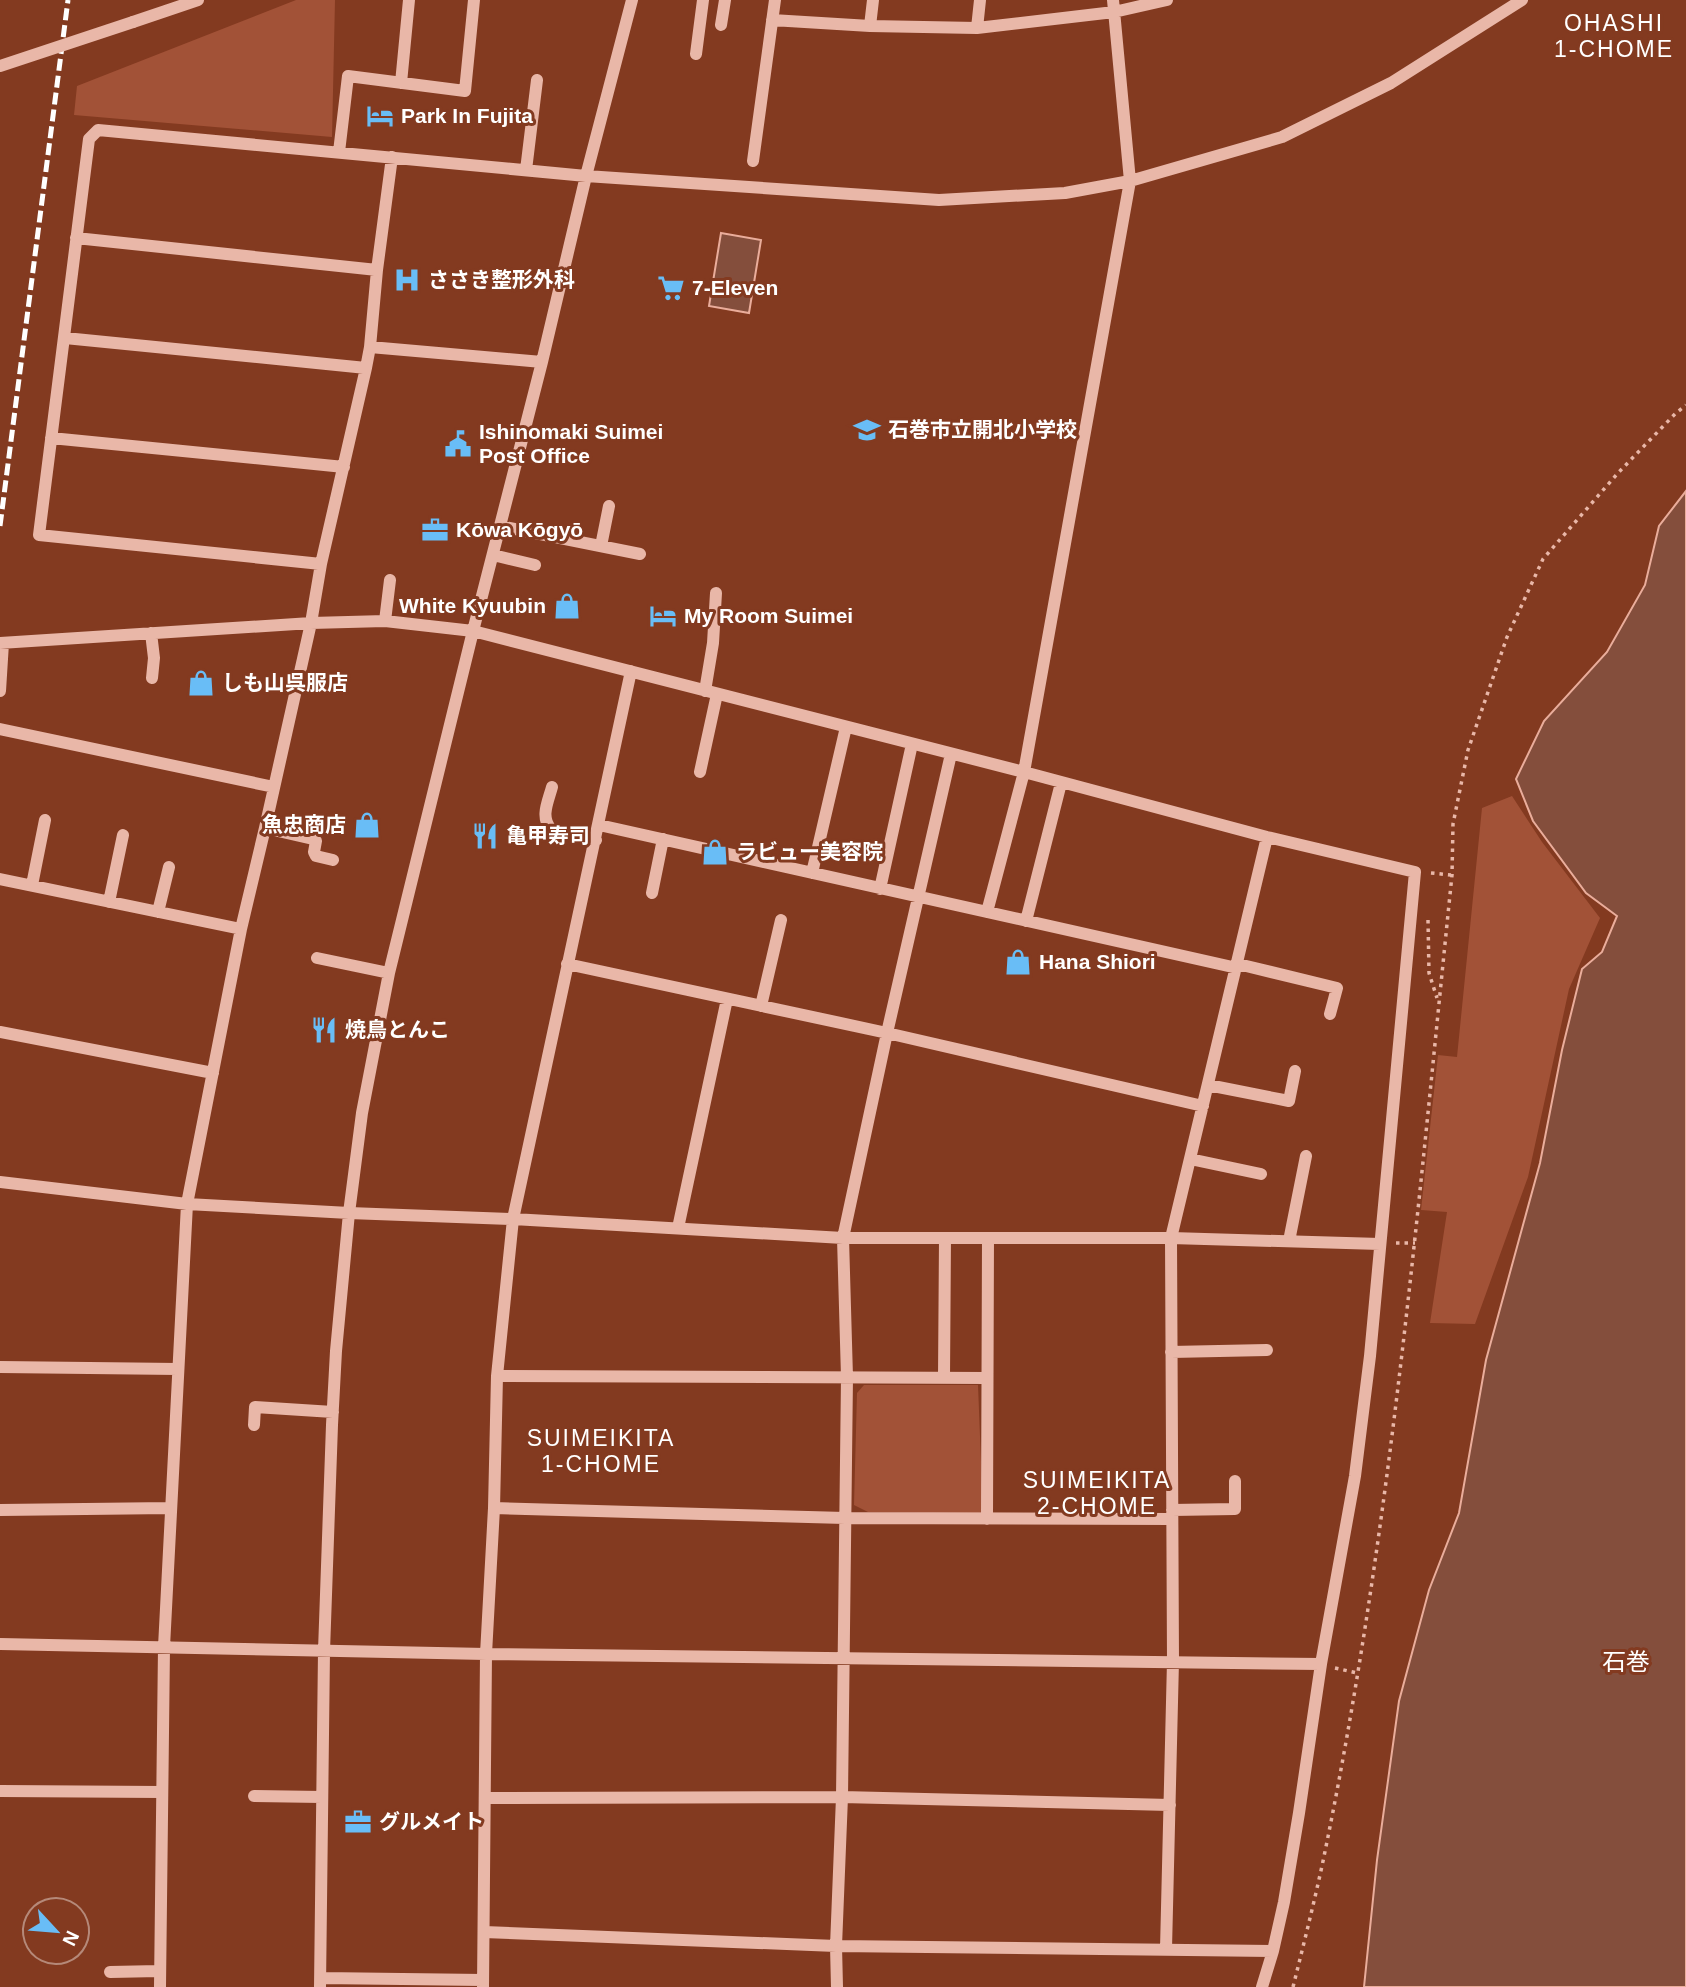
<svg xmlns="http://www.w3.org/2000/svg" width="1686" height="1987" font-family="Arial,'Noto Sans JP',sans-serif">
  <rect width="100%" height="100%" fill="#833a20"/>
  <path fill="#a25237" d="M296 0H335L332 137 74 115 77 86Z
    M1512 796 1542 842 1600 918 1569 989 1528 1177 1475 1324 1430 1323 1447 1212 1421 1210 1438 1055 1457 1057 1482 808Z
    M864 1385H978L983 1513 868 1512 854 1505 857 1393Z"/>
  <path fill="#844e3c" stroke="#eaad9b" stroke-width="2" d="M721 233 761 240 749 313 709 306Z
    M1686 491V1987H1364L1377 1860 1399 1701 1429 1590 1459 1513 1486 1360 1540 1163 1562 1050 1582 969 1602 952 1617 916 1586 893 1533 821 1516 779 1544 721 1607 652 1645 585 1659 526Z"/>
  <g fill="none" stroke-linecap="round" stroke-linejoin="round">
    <path stroke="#e9b7a8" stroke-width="3.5" stroke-dasharray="3.5 5" stroke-linecap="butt" d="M1431 873 1451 875
      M1428 920 1429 973 1437 998
      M1396 1243H1415
      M1335 1668 1357 1673
      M1293 1987C1303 1947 1313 1907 1322 1866 1390 1540 1418 1206 1452 875L1453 824 1468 750 1507 637 1543 559 1618 473 1675 414 1686 405"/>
    <path stroke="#e9b7a8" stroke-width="12" d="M772 20 870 26 977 28 1114 12 1167 0
      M133 22 198 0
      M721 25 725 0
      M870 26 873 0
      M977 28 980 0
      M696 54 703 0
      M401 83 409 0
      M339 152 348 76 465 91 474 0
      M753 161 775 0
      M526 170 537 80
      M76 238 377 270
      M65 338 366 368
      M370 347 542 362
      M51 438 344 467
      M500 526 640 554
      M601 546 609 506
      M493 555 535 565
      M321 564 39 535 89 139 98 130 586 176 939 200 1065 193 1130 181 1282 137 1391 83 1522 0
      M385 621 390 580
      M151 633 154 658 152 678
      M0 643 311 623 385 621 473 631 1024 772 1267 837 1415 872 1370 1356 1355 1476 1321 1664 1299 1813 1284 1902 1273 1951 1262 1987
      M0 691 3 643
      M705 691 713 643 716 593
      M0 729 274 787
      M700 772 717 694
      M552 787C548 802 540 817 551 829L596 840
      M599 825 1237 968
      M265 828 313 839 316 841 314 852 316 856 333 860
      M812 873 846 727
      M0 879 241 929
      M32 885 45 820
      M880 889 912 744
      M652 893 663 839
      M109 902 123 835
      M158 912 169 867
      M987 912 1024 772 1130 181 1113 0
      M1026 921 1061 783
      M317 958 389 973
      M567 964 887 1033 1203 1106
      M1238 964 1337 988 1330 1014
      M761 1006 781 920
      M0 1032 213 1073
      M1208 1085 1289 1101 1295 1071
      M1190 1159 1261 1174
      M0 1182 187 1204 349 1213 513 1219 843 1238H1171L1380 1244
      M678 1228 727 999
      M1289 1241 1306 1156
      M1171 1352 1267 1350
      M0 1367 178 1369
      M497 1376 987 1378
      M944 1378 945 1238
      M254 1425 255 1407 333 1412
      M494 1508 845 1518 1172 1519
      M0 1510 170 1508
      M1172 1510 1235 1509V1481
      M987 1519 988 1238
      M0 1644 486 1654 1321 1664
      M0 1791 162 1792
      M254 1796 322 1797
      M485 1798 842 1797 1170 1805
      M484 1932 836 1946 1273 1951
      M1166 1949 1173 1661 1171 1238 1267 837
      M110 1972 159 1971
      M321 1978 483 1980
      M160 1987 164 1647 187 1204 241 929 265 828 311 623 321 564 366 368 370 347 377 270 392 157
      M320 1987 324 1651 332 1425 336 1351 349 1213 362 1113 389 973 473 631 542 362 586 176 632 0
      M483 1987 486 1654 494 1508 497 1376 513 1219 631 671
      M837 1987 836 1946 842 1797 847 1377 843 1238 887 1033 951 754"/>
    <path stroke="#fff" stroke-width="5" stroke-dasharray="12 5" stroke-linecap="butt" d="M0 526 68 0"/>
    <path stroke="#e9b7a8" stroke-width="12" d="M0 66 133 22"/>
  </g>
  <defs>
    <g id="hotel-bare" transform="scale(2.1)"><path d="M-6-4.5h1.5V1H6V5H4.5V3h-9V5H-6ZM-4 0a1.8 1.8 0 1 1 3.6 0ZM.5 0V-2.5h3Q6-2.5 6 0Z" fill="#69bdf6" stroke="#833a20" stroke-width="2.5" paint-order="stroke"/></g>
    <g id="hospital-bare" transform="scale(2.1)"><path d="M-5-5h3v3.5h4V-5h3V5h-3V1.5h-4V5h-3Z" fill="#69bdf6" stroke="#833a20" stroke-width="2.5" paint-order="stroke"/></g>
    <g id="supermarket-bare" transform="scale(2.1)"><path d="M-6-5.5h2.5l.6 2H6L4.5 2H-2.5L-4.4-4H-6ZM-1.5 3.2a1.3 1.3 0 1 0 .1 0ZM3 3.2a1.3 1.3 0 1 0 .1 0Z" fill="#69bdf6" stroke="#833a20" stroke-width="2.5" paint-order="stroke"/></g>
    <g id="school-bare" transform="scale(2.1)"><path d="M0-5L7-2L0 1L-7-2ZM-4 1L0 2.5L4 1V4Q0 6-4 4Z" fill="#69bdf6" stroke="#833a20" stroke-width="2.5" paint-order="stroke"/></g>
    <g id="civic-bare" transform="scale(2.1)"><path d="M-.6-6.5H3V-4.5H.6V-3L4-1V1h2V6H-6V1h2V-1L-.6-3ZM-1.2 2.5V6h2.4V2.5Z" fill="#69bdf6" stroke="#833a20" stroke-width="2.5" paint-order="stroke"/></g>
    <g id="office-bare" transform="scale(2.1)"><path d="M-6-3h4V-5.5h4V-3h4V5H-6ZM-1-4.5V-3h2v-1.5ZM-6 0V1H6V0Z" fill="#69bdf6" stroke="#833a20" stroke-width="2.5" paint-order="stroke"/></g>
    <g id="shop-bare" transform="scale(2.1)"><path d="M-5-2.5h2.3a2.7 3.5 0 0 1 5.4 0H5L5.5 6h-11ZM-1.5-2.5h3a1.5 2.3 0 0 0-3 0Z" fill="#69bdf6" stroke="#833a20" stroke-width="2.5" paint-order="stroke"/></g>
    <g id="restaurant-bare" transform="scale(2.1)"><path d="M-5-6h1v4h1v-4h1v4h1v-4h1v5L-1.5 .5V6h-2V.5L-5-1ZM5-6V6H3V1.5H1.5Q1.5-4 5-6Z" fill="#69bdf6" stroke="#833a20" stroke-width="2.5" paint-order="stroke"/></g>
  </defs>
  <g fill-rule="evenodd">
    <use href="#hotel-bare" x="380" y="116"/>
    <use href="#hospital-bare" x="407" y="280"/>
    <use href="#supermarket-bare" x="671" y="288"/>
    <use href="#school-bare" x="867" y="430"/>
    <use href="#civic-bare" x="458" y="444"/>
    <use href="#office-bare" x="435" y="530"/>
    <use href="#shop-bare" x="567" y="606"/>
    <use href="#hotel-bare" x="663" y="616"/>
    <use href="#shop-bare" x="201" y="683"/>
    <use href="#shop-bare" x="367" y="825"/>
    <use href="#restaurant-bare" x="485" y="836"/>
    <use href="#shop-bare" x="715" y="852"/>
    <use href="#shop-bare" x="1018" y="962"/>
    <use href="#restaurant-bare" x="324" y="1030"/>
    <use href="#office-bare" x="358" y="1822"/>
  </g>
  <g text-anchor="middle" stroke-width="6" stroke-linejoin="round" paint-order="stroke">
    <g font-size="21" font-weight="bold" fill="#fff" stroke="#833a20" text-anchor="start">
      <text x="401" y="123">Park In Fujita</text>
      <text x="428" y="287">ささき整形外科</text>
      <text x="692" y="295">7-Eleven</text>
      <text x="888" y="437">石巻市立開北小学校</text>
      <text x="479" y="439">Ishinomaki Suimei<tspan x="479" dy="24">Post Office</tspan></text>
      <text x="456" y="537">Kōwa Kōgyō</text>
      <text x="546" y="613" text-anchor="end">White Kyuubin</text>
      <text x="684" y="623">My Room Suimei</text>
      <text x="222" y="690">しも山呉服店</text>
      <text x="346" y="832" text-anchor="end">魚忠商店</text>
      <text x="506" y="843">亀甲寿司</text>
      <text x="736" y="859">ラビュー美容院</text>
      <text x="1039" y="969">Hana Shiori</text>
      <text x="345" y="1037">焼鳥とんこ</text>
      <text x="379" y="1829">グルメイト</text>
    </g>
    <g font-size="23" letter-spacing="2" fill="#fff" stroke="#833a20">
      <text x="1614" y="31">OHASHI<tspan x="1614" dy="26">1-CHOME</tspan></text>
      <text x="601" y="1446">SUIMEIKITA<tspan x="601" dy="26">1-CHOME</tspan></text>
      <text x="1097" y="1488">SUIMEIKITA<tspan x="1097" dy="26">2-CHOME</tspan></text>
    </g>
    <g font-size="24" fill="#fff" stroke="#833a20">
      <text x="1626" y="1670">石巻</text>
    </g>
  </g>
  <g transform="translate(56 1931) rotate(116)"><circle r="33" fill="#833a20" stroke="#b58979" stroke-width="2"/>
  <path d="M0-5L12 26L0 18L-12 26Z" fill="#69bdf6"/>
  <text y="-10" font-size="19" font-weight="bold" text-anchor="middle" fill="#ffffff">N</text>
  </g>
</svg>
